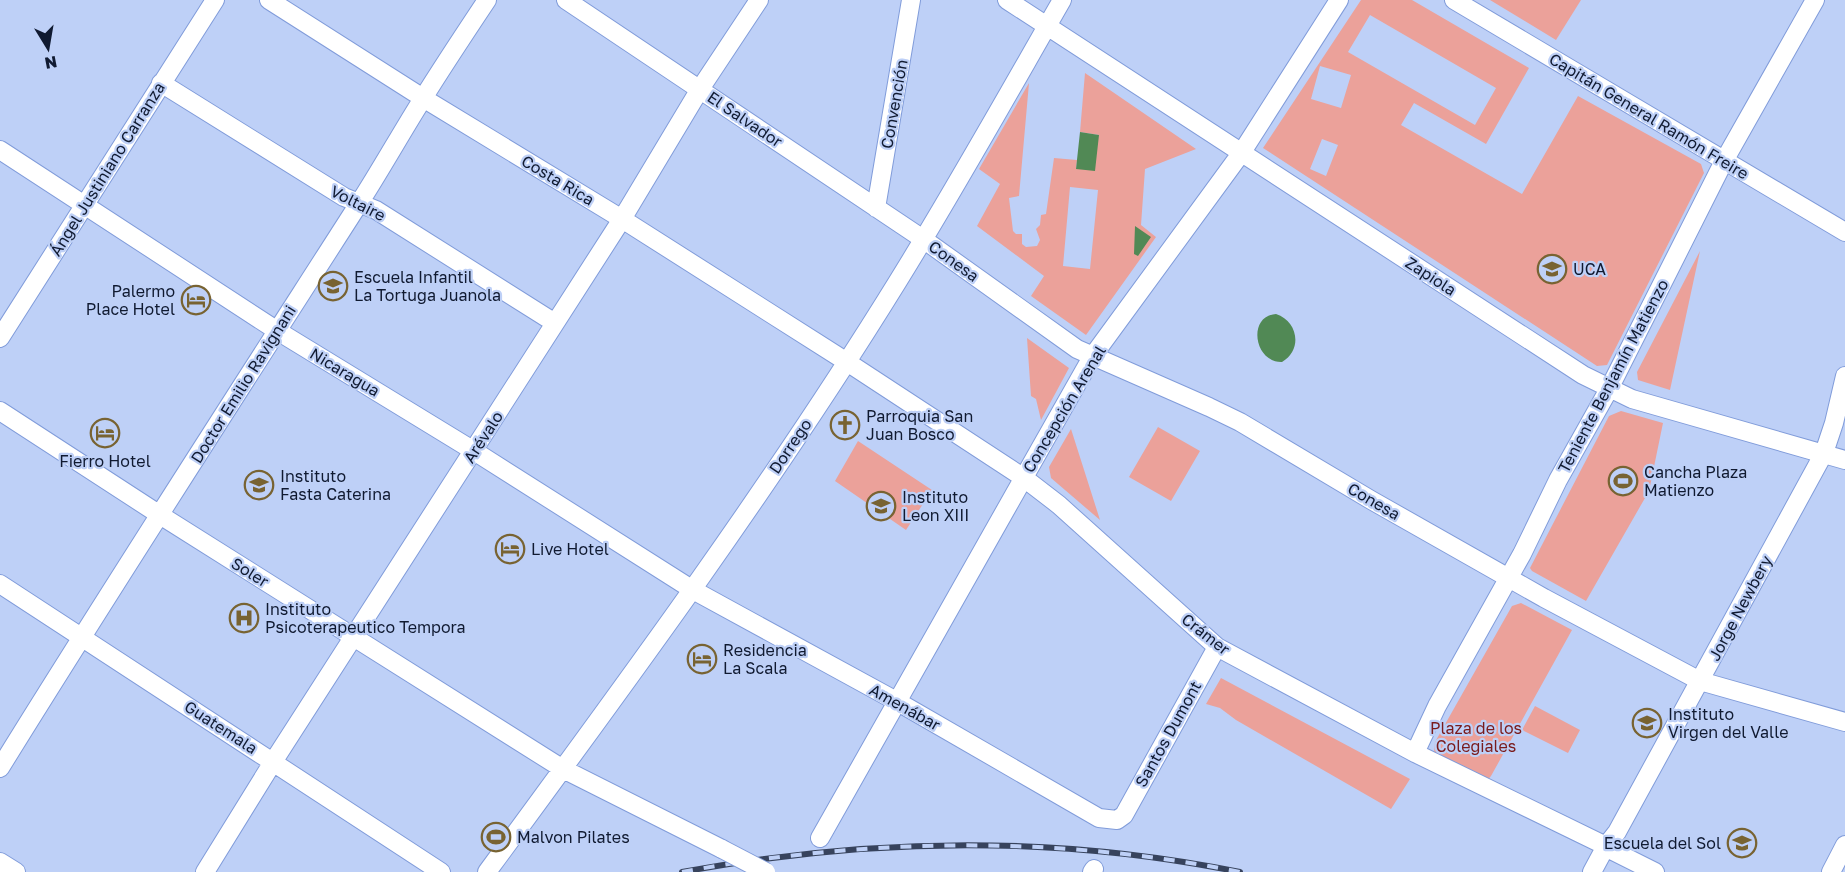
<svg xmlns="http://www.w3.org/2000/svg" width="1845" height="872" font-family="'Golos Text',sans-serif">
  <rect width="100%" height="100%" fill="#bed0f7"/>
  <path fill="#eba19a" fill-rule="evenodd" d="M1361 0H1412L1529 68 1486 144 1414 103 1401 125 1522 194 1578 96 1701 164 1704 173 1607 365 1597 366 1263 148ZM1370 15 1496 88 1475 125 1348 52ZM1320 66 1351 75 1341 108 1311 99ZM1322 139 1338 145 1326 176 1310 169Z
    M1490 0H1581L1556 40Z
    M1085 73 1196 149 1145 169 1141 225 1156 237 1086 335 1031 296 1044 276 977 226 1000 184 979 169 1029 83 1019 196 1009 198 1013 231 1016 234H1022V244L1026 247 1037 246 1040 240 1036 229 1040 225 1041 215 1046 214 1054 158 1077 160 1076 169 1099 135 1080 132ZM1070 187 1098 190 1090 269 1063 266Z
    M1700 251 1670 390 1638 380 1637 372Z
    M1027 338 1069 368 1041 420 1036 399 1031 396Z
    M1621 411 1663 423 1649 491 1586 601 1532 571 1530 568 1609 416Z
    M1158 427 1200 451 1171 501 1129 477Z
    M1071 429 1100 520 1051 478 1049 467Z
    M858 441 932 490 906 530 835 481Z
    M1521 603 1572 630 1491 776 1486 782 1434 753 1435 742 1512 606Z
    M1221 678 1410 779 1391 809 1236 720 1220 708 1206 704Z
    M1535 706 1580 730 1568 753 1522 730Z"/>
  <path fill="#518955" d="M1080 132 1099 135 1095 171 1076 169Z
    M1135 226 1151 237 1138 256 1134 254Z
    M1276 314C1298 321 1303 350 1282 362 1254 363 1247 316 1276 314Z"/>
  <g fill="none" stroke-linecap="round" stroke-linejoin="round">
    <g stroke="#819cda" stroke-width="20">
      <path id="minor" d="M269 0 423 98 622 219 847 362 1024 478 1059 505 1217 647 1415 753 1606 846
        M566 0 923 239 1077 349 1209 407 1240 422 1371 500 1544 598 1700 681 1845 722
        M1007 0 1583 375 1632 399 1845 460
        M1454 0 1845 232
        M161 83 344 197 376 210 555 323
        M0 150 276 330 474 451 693 590 898 702 1099 818 1117 820 1124 815 1217 647
        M876 208 911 0
        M0 338 215 0
        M0 411 160 515 563 769 722 849
        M0 584 441 872
        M1415 753 1437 706 1522 554 1558 480 1609 389 1724 161 1815 0
        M0 768C117 579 238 392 358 205 380 171 400 135 422 100 443 66 465 33 487 0
        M820 838 1092 357 1242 152 1339 0
        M1613 851 1655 872
        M0 862 16 872
        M205 872 273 762 622 219 700 89 759 0
        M487 872C629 679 772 485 898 281 955 189 1008 94 1062 0
        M1092 872 1094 869
        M1592 872 1606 846 1617 832 1824 453 1834 423 1845 376
        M1831 872 1845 845"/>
    </g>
    <use href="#minor" stroke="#fff" stroke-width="18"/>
    <g stroke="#37435d" stroke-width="6">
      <path id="rail" d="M682 872C866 838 1056 835 1240 872"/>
    </g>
    <use href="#rail" stroke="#bed0f7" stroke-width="4" stroke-dasharray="11" stroke-linecap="butt"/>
    <g stroke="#819cda" stroke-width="20" stroke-linecap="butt">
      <path id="minor-bridge" d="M722 849 766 872"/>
    </g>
    <use href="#minor-bridge" stroke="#fff" stroke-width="18"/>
  </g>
  <defs>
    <g id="university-ring" transform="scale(1.5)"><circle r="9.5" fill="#bed0f7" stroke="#786332" stroke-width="1.5"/><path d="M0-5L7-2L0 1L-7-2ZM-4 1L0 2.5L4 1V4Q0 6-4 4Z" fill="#786332"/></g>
    <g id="school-ring" transform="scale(1.5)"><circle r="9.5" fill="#bed0f7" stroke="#786332" stroke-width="1.5"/><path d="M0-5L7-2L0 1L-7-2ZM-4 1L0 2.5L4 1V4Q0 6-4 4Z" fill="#786332"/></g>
    <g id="hotel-ring" transform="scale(1.5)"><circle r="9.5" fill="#bed0f7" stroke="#786332" stroke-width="1.5"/><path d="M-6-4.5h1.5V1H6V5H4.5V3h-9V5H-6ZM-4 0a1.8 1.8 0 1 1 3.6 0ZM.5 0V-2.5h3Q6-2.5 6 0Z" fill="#786332"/></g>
    <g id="church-ring" transform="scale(1.5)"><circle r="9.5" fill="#bed0f7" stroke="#786332" stroke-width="1.5"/><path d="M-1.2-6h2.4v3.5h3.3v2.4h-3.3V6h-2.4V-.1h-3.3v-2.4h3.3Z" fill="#786332"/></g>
    <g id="stadium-ring" transform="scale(1.5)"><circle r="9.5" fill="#bed0f7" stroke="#786332" stroke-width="1.5"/><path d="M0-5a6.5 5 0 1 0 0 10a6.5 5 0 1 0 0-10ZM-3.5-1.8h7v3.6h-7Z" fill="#786332"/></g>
    <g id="hospital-ring" transform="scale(1.5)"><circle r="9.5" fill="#bed0f7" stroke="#786332" stroke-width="1.5"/><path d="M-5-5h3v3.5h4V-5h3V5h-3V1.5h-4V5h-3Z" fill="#786332"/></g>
  </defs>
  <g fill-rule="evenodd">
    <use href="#university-ring" x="1552" y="269"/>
    <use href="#school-ring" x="333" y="286"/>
    <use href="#hotel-ring" x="196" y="300"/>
    <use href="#church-ring" x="845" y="425"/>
    <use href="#hotel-ring" x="105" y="433"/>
    <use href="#stadium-ring" x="1623" y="481"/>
    <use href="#school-ring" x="259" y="485"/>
    <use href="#school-ring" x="881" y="506"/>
    <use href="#hotel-ring" x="510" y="549"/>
    <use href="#hospital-ring" x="244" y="618"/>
    <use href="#hotel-ring" x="702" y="659"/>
    <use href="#school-ring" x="1647" y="723"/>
    <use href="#stadium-ring" x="496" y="837"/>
    <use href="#school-ring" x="1742" y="843"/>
  </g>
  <g text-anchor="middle" stroke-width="4.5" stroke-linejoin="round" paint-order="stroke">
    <g font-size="16" fill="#101a31" stroke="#bed0f7">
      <text transform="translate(894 104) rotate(-80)" y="6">Convención</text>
      <text transform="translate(1649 116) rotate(31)" y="6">Capitán General Ramón Freire</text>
      <text transform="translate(745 119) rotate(34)" y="6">El Salvador</text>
      <text transform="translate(107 169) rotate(-58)" y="6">Ángel Justiniano Carranza</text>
      <text transform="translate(558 180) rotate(31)" y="6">Costa Rica</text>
      <text transform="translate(358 203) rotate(27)" y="6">Voltaire</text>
      <text transform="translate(954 261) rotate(36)" y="6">Conesa</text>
      <text transform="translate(1431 276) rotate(33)" y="6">Zapiola</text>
      <text transform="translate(345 372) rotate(31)" y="6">Nicaragua</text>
      <text transform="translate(1613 376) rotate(-62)" y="6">Teniente Benjamín Matienzo</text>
      <text transform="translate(243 384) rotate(-58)" y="6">Doctor Emilio Ravignani</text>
      <text transform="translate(1064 409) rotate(-59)" y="6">Concepción Arenal</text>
      <text transform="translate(483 437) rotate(-57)" y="6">Arévalo</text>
      <text transform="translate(790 446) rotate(-56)" y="6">Dorrego</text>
      <text transform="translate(1374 501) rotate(30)" y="6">Conesa</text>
      <text transform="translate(250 572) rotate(32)" y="6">Soler</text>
      <text transform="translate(1740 608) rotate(-62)" y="6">Jorge Newbery</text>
      <text transform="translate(1206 634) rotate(38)" y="6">Crámer</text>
      <text transform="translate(905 707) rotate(29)" y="6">Amenábar</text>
      <text transform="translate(221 727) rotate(33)" y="6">Guatemala</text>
      <text transform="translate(1168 734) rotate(-61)" y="6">Santos Dumont</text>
    </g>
    <g font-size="16" fill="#101a31" stroke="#bed0f7" text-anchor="start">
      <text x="1573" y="275">UCA</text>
      <text x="354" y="283">Escuela Infantil<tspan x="354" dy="18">La Tortuga Juanola</tspan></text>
      <text x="175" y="297" text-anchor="end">Palermo<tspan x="175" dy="18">Place Hotel</tspan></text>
      <text x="866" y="422">Parroquia San<tspan x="866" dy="18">Juan Bosco</tspan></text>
      <text x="105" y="467" text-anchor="middle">Fierro Hotel</text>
      <text x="1644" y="478">Cancha Plaza<tspan x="1644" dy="18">Matienzo</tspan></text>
      <text x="280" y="482">Instituto<tspan x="280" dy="18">Fasta Caterina</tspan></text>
      <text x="902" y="503">Instituto<tspan x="902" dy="18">Leon XIII</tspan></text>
      <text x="531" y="555">Live Hotel</text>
      <text x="265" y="615">Instituto<tspan x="265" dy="18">Psicoterapeutico Tempora</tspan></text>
      <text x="723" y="656">Residencia<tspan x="723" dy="18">La Scala</tspan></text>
      <text x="1668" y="720">Instituto<tspan x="1668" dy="18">Virgen del Valle</tspan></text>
      <text x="517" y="843">Malvon Pilates</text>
      <text x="1721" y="849" text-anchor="end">Escuela del Sol</text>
    </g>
    <g font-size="16" fill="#7a1b1c" stroke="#bed0f7">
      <text x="1476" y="734">Plaza de los<tspan x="1476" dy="18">Colegiales</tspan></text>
    </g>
  </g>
  <g transform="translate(48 48) rotate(169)" stroke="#bed0f7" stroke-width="4.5" paint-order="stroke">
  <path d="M0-4.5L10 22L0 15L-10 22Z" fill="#101a31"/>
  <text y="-9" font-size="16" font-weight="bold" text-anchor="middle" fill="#101a31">N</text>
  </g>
</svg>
